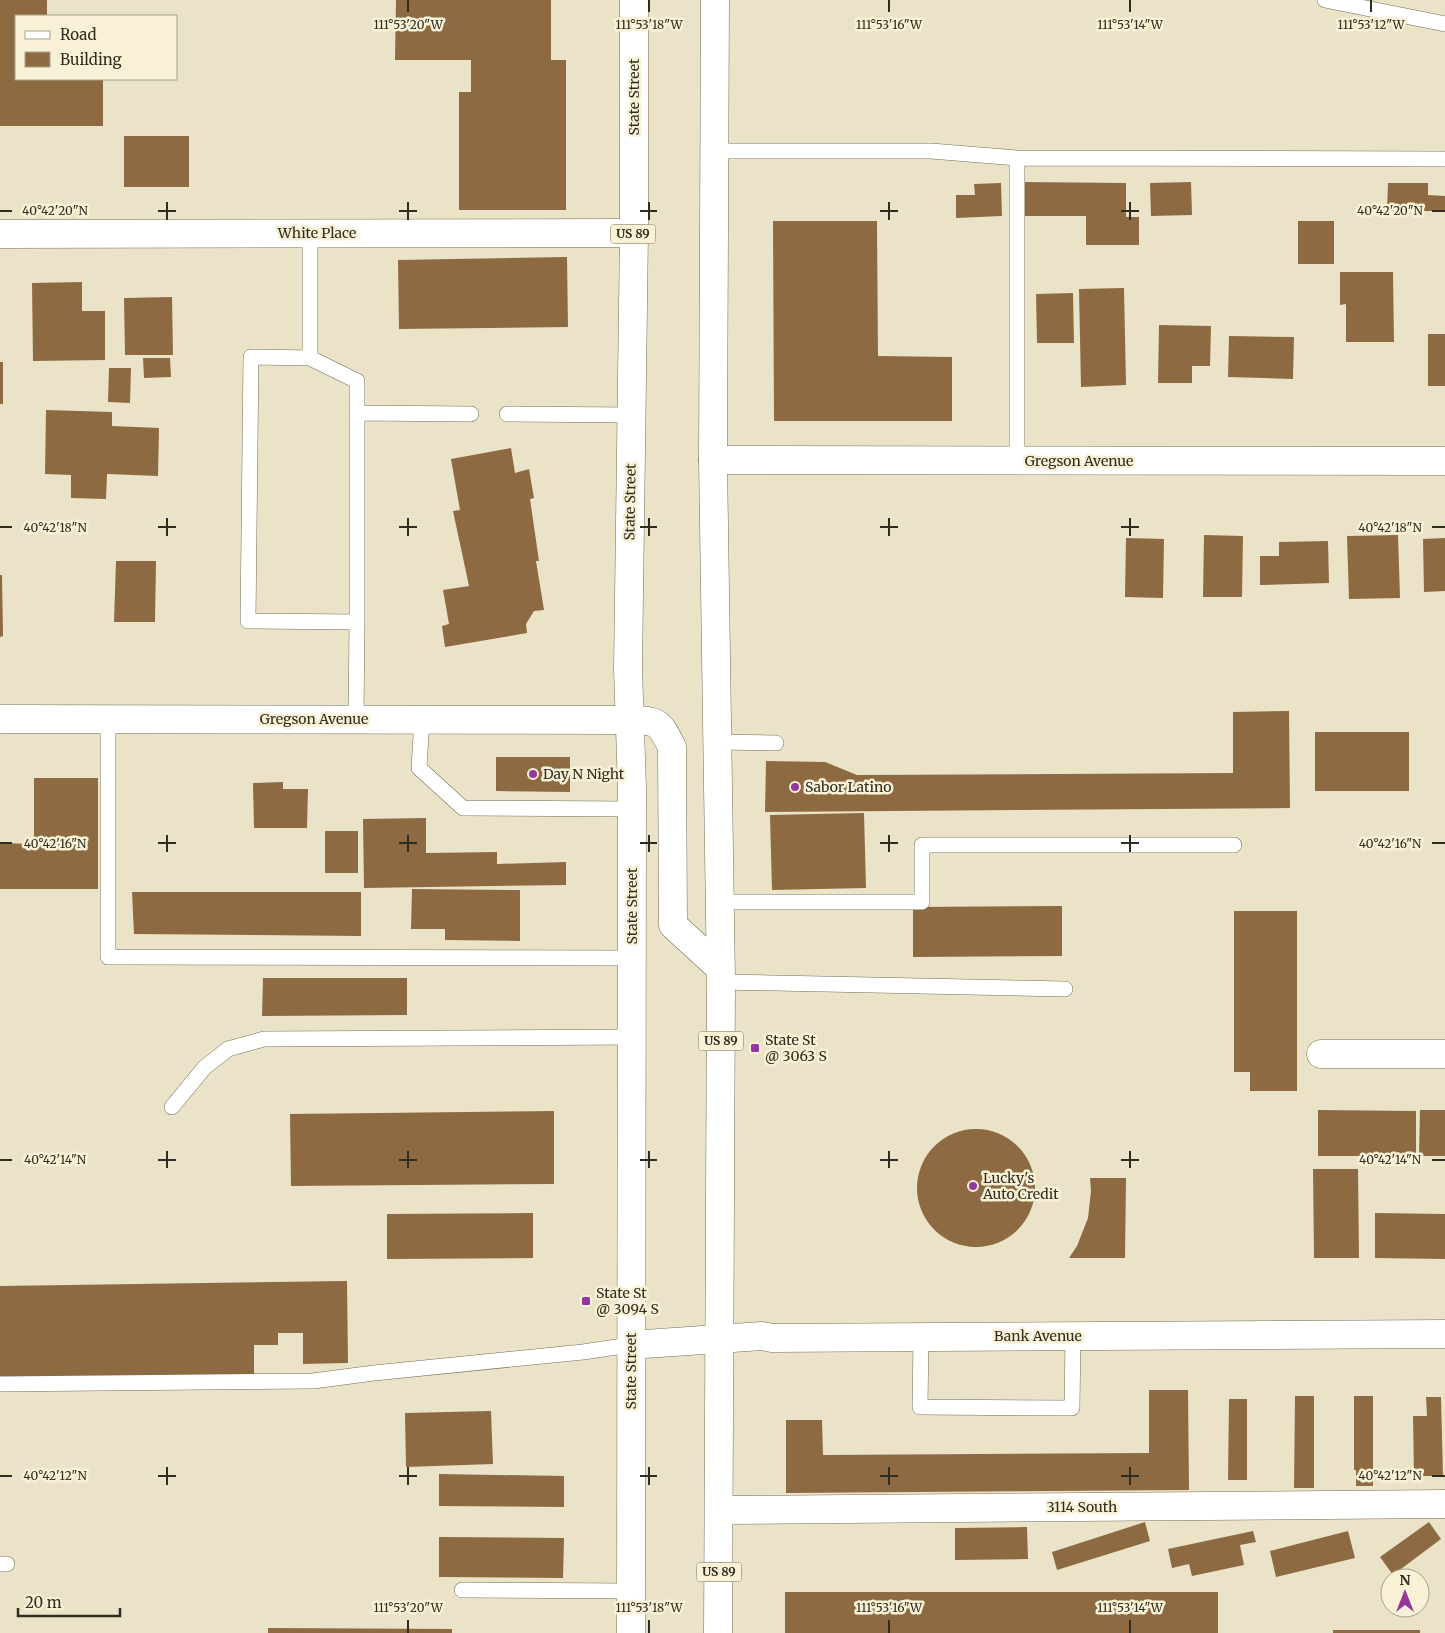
<svg xmlns="http://www.w3.org/2000/svg" width="1445" height="1633" font-family="Merriweather,serif">
  <rect width="100%" height="100%" fill="#ebe3c8"/>
  <path fill="#8d6a42" d="M0 0H47V16H16V79H103V126H0Z
    M396 0H551V60H566V210H459V92H471V60H395Z
    M124 136H189V187H124Z
    M1023 182 1126 183V217H1139V245H1086V216H1023Z
    M1191 182 1192 215 1151 216 1150 183Z
    M1001 183 1002 216 956 218V195H975L974 184Z
    M1388 183H1428V195L1445 196V211H1387Z
    M773 221H877L878 356 952 357V421H774Z
    M1298 221H1334V264H1298Z
    M567 257 568 327 399 329 398 260Z
    M1340 272H1393L1394 342H1346V304L1340 305Z
    M82 282V311H105V360L33 361 32 283Z
    M1124 288 1126 385 1081 387 1079 289Z
    M1073 293 1074 343H1037L1036 294Z
    M172 297 173 355H125L124 298Z
    M1159 325 1211 326 1210 366H1192V383H1158Z
    M1428 334H1445V386H1428Z
    M1229 336 1294 337 1293 379 1228 377Z
    M143 358H170L171 377 144 378Z
    M0 362H3V404H0Z
    M109 368H131L130 403 108 402Z
    M46 410 112 412V426L159 428 158 476 107 474 106 499 71 498V475L45 474Z
    M511 448 515 473 529 469 534 498 530 499 539 561H536L544 610 534 611 526 624 527 633 445 647 442 626 449 624 443 590 469 586 453 511 460 510 451 459Z
    M1204 535 1243 536 1242 597H1203Z
    M1398 535 1400 598 1349 599 1347 536Z
    M1126 538 1164 539 1163 598 1125 597Z
    M1445 538V591L1424 592 1423 539Z
    M1328 541 1329 583 1260 585V556H1279V542Z
    M116 561H156L155 622H114Z
    M0 575H2L3 636 0 637Z
    M1289 711 1290 808 765 812 766 761 825 762 857 775 1233 773V712Z
    M1315 732H1409V791H1315Z
    M496 757H570V792L496 791Z
    M34 778H98V889H0V843L34 844Z
    M283 782V789H308L307 828H254L253 783Z
    M864 813 866 888 772 890 770 815Z
    M426 818V853L497 852V864L566 862V885L364 888 363 819Z
    M325 831H358V873H325Z
    M412 889 520 890V941L445 940V929H411Z
    M132 892H361V936L134 934Z
    M1062 906V956L913 957V907Z
    M1234 911H1297V1091H1250V1072H1234Z
    M263 978H407V1015L262 1016Z
    M1318 1110 1416 1111V1156H1318Z
    M1420 1110H1445V1156H1419Z
    M554 1111V1184L291 1186 290 1114Z
    M917 1188a59 59 0 1 1 118 0a59 59 0 1 1-118 0Z
    M1313 1169H1358L1359 1258H1314Z
    M1090 1178H1126L1125 1258H1069L1077 1246 1088 1218 1091 1191Z
    M533 1213V1258L387 1259V1214Z
    M1375 1213 1445 1214V1259L1375 1258Z
    M347 1281 348 1363 303 1364V1333H278V1345H254V1374L0 1378V1286Z
    M1149 1390H1188L1189 1490 786 1493V1420H822L823 1455 1149 1453Z
    M1295 1396H1314V1488H1294Z
    M1354 1396H1373V1486H1356V1470H1354Z
    M1426 1397H1441L1443 1476H1414L1413 1416H1427Z
    M1229 1399H1247V1480H1228Z
    M491 1411 493 1464 406 1467 405 1413Z
    M439 1474 564 1476V1507L439 1506Z
    M1145 1522 1150 1541 1057 1570 1052 1552Z
    M1429 1522 1441 1539 1393 1575 1380 1557Z
    M1027 1527 1028 1559 955 1560V1528Z
    M1253 1531 1256 1542 1240 1545 1244 1565 1192 1576 1189 1564 1172 1568 1168 1549Z
    M1348 1531 1355 1558 1276 1577 1270 1551Z
    M439 1537 564 1538 563 1578 439 1577Z
    M785 1592H1218V1633H785Z
    M268 1628 452 1629V1633H268Z
    M1333 1630H1420V1633H1333Z"/>
  <g fill="none" stroke-linecap="round" stroke-linejoin="round">
    <g stroke="#746d55" stroke-width="16">
      <path id="service" d="M1325 0 1445 24
        M715 151H931L1017 158 1445 159
        M1017 158V461
        M310 233V358L251 357 248 621 357 622 356 719
        M310 358 357 381V622
        M357 413 471 414
        M507 414 631 415
        M108 719V957L633 958
        M422 719 419 768 463 808 632 809
        M717 742 776 743
        M720 902H922V845H1234
        M721 982 1065 989
        M172 1107 205 1067 228 1049 264 1039 633 1037
        M921 1337 920 1407 1072 1408 1073 1336
        M0 1384 313 1381 374 1373 583 1352 630 1345
        M0 1564H7
        M462 1590 631 1591"/>
    </g>
    <g stroke="#746d55" stroke-width="29">
      <path id="minor" d="M0 234 634 233
        M713 460 1445 461
        M0 719 629 720
        M1321 1054H1445
        M630 1345 762 1336 772 1338 1445 1334
        M720 1510 1445 1504"/>
    </g>
    <g stroke="#746d55" stroke-width="29">
      <path id="primary" d="M715 0 713 460 721 982 718 1633
        M629 720C657 720 659 721 672 747L673 925 721 969
        M631 1633 632 788 628 669 634 233V0"/>
    </g>
    <use href="#service" stroke="#fff" stroke-width="15"/>
    <use href="#minor" stroke="#fff" stroke-width="28"/>
    <use href="#primary" stroke="#fff" stroke-width="28"/>
  </g>
  <path fill="none" stroke="#2f2c21" stroke-width="2" d="M408 0V12M649 0V12M889 0V12M1130 0V12M1371 0V12M167 202V220M408 202V220M649 202V220M889 202V220M1130 202V220M0 211H12M158 211H176M399 211H417M640 211H657M880 211H898M1121 211H1139M1432 211H1445M167 518V536M408 518V536M649 518V536M889 518V536M1130 518V536M0 527H12M158 527H176M399 527H417M640 527H657M880 527H898M1121 527H1139M1432 527H1445M167 835V852M408 835V852M649 835V852M889 835V852M1130 835V852M0 843H12M158 843H176M399 843H417M640 843H657M880 843H898M1121 843H1139M1432 843H1445M167 1151V1168M408 1151V1168M649 1151V1168M889 1151V1168M1130 1151V1168M0 1160H12M158 1160H176M399 1160H417M640 1160H657M880 1160H898M1121 1160H1139M1432 1160H1445M167 1467V1485M408 1467V1485M649 1467V1485M889 1467V1485M1130 1467V1485M0 1476H12M158 1476H176M399 1476H417M640 1476H657M880 1476H898M1121 1476H1139M1432 1476H1445M408 1620V1633M649 1620V1633M889 1620V1633M1130 1620V1633"/>
  <g fill="#95359e" stroke="#f8f1d5" stroke-width="2">
    <circle cx="533" cy="774" r="5"/>
    <circle cx="795" cy="787" r="5"/>
    <rect x="750" y="1043" width="10" height="10" rx="2.5"/>
    <circle cx="973" cy="1186" r="5"/>
    <rect x="581" y="1296" width="10" height="10" rx="2.5"/>
  </g>
  <g text-anchor="middle" stroke-width="5" stroke-linejoin="round" paint-order="stroke">
    <g fill="#f8f1d5" stroke="#6b6757" stroke-width="1">
      <rect x="610.5" y="224.5" width="45" height="19" rx="4"/>
      <rect x="698.5" y="1031.5" width="45" height="19" rx="4"/>
      <rect x="696.5" y="1562.5" width="45" height="19" rx="4"/>
    </g>
    <g font-size="12" font-weight="bold" fill="#2f2c21">
      <text x="633" y="238">US 89</text>
      <text x="721" y="1045">US 89</text>
      <text x="719" y="1576">US 89</text>
    </g>
    <g font-size="14" fill="#2f2c21" stroke="#f8f1d5">
      <text transform="translate(634 97) rotate(-90)" y="5">State Street</text>
      <text x="317" y="238">White Place</text>
      <text x="1079" y="466">Gregson Avenue</text>
      <text transform="translate(630 502) rotate(-89)" y="5">State Street</text>
      <text x="314" y="724">Gregson Avenue</text>
      <text transform="translate(632 906) rotate(-90)" y="5">State Street</text>
      <text x="1038" y="1341">Bank Avenue</text>
      <text transform="translate(631 1371) rotate(-90)" y="5">State Street</text>
      <text x="1082" y="1512">3114 South</text>
    </g>
    <g font-size="14" fill="#2f2c21" stroke="#f8f1d5" text-anchor="start">
      <text x="543" y="779">Day N Night</text>
      <text x="805" y="792">Sabor Latino</text>
      <text x="765" y="1045">State St<tspan x="765" dy="16">@ 3063 S</tspan></text>
      <text x="983" y="1183">Lucky's<tspan x="983" dy="16">Auto Credit</tspan></text>
      <text x="596" y="1298">State St<tspan x="596" dy="16">@ 3094 S</tspan></text>
    </g>
  </g>
  <g font-size="12" text-anchor="middle" fill="#2f2c21" stroke="#f8f1d5" stroke-width="5" stroke-linejoin="round" paint-order="stroke">
    <text x="408" y="29">111°53'20"W</text>
    <text x="649" y="29">111°53'18"W</text>
    <text x="889" y="29">111°53'16"W</text>
    <text x="1130" y="29">111°53'14"W</text>
    <text x="1371" y="29">111°53'12"W</text>
    <text x="55" y="215">40°42'20"N</text>
    <text x="1390" y="215">40°42'20"N</text>
    <text x="55" y="532">40°42'18"N</text>
    <text x="1390" y="532">40°42'18"N</text>
    <text x="55" y="848">40°42'16"N</text>
    <text x="1390" y="848">40°42'16"N</text>
    <text x="55" y="1164">40°42'14"N</text>
    <text x="1390" y="1164">40°42'14"N</text>
    <text x="55" y="1480">40°42'12"N</text>
    <text x="1390" y="1480">40°42'12"N</text>
    <text x="408" y="1612">111°53'20"W</text>
    <text x="649" y="1612">111°53'18"W</text>
    <text x="889" y="1612">111°53'16"W</text>
    <text x="1130" y="1612">111°53'14"W</text>
  </g>
  <rect x="15" y="15" width="162" height="65" fill="#f8f1d5" stroke="#a8a28d"/>
  <rect x="25" y="31" width="25" height="8" fill="#ffffff" stroke="#a8a28d"/>
  <text x="60" y="40" font-size="15" fill="#2f2c21">Road</text>
  <rect x="25" y="52" width="25" height="15" fill="#8d6a42" stroke="#a8a28d"/>
  <text x="60" y="65" font-size="15" fill="#2f2c21">Building</text>
  <g transform="translate(1405 1593)"><circle r="24" fill="#f8f1d5" stroke="#a8a28d"/>
  <path d="M0-4L9 19L0 12L-9 19Z" fill="#95359e"/>
  <text y="-8" font-size="14" font-weight="bold" text-anchor="middle" fill="#2f2c21">N</text>
  </g>
  <path d="M18 1608v8h102v-8" fill="none" stroke="#2f2c21" stroke-width="2.5"/>
  <text x="25" y="1608" font-size="15" fill="#2f2c21" stroke="#f8f1d5" stroke-width="4" paint-order="stroke">20 m</text>
</svg>
